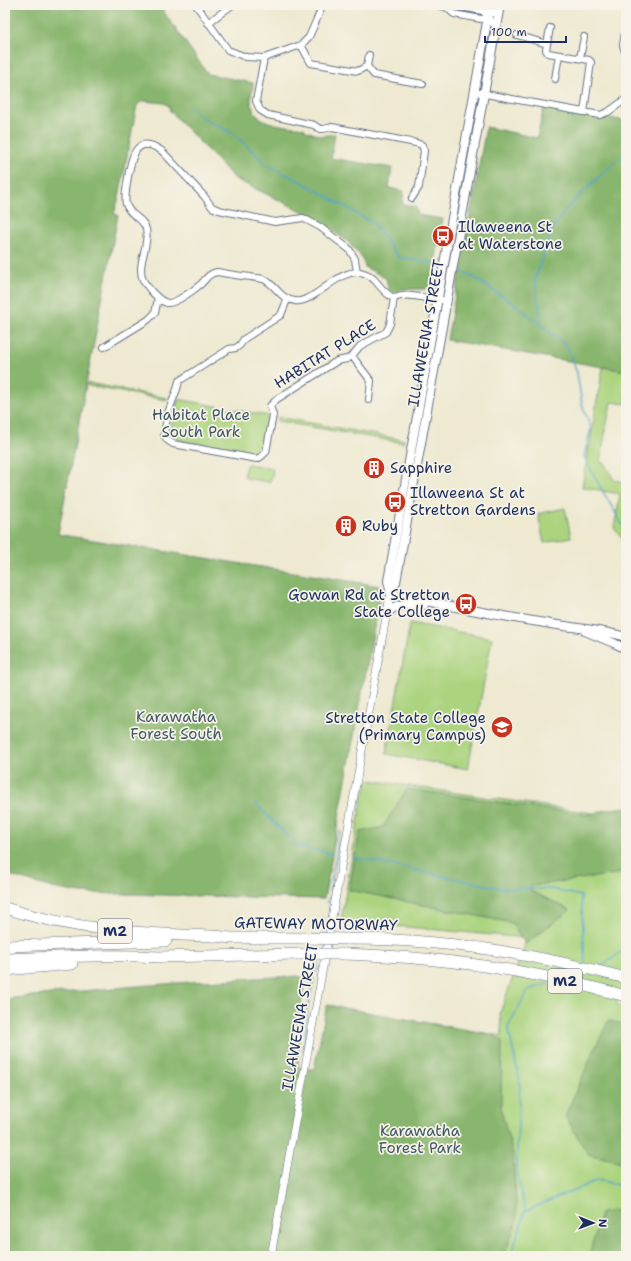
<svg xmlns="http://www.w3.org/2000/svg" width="631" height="1261" font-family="'Shantell Sans',sans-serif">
  <rect width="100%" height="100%" fill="#f7f3e8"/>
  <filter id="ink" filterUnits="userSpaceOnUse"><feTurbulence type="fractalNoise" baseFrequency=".025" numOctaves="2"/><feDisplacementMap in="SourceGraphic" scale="8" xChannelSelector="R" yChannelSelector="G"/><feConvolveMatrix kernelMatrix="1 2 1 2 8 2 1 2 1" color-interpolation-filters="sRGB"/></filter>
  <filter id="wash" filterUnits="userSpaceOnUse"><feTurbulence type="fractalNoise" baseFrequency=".012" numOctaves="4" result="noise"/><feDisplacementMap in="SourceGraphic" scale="16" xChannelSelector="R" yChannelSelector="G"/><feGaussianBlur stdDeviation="0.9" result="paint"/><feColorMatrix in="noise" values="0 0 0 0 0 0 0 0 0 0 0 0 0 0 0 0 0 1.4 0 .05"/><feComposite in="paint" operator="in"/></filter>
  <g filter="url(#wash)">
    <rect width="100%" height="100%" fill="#eee9d0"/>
    <path fill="#acd47f" stroke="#64826e" d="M603 367 626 371V404L611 402 600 462 604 463 614 480 624 482 626 486V544L614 528 620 494 582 487Z
      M88 383 167 398V400L88 386Z
      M178 399 269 416 264 446 261 451 257 453 177 440 170 432Z
      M278 417 404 440 403 443 277 421Z
      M248 464 272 468 273 470 271 480 269 482 245 478 244 476 246 465Z
      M565 508 571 537 544 543 538 514Z
      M410 623 492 638 468 769 386 754Z
      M369 780 626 818V983L616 1004 626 1007V1256H278L327 1005 502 1036 500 1013 525 944 530 940 515 937 341 921 362 798Z"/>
    <path fill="#89b66e" stroke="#527266" d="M5 5H159L208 74 253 83C253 88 251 94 251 98 250 126 284 125 304 128L306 131 321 136 335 134 331 158 392 168 389 188 404 191 402 204 416 207 418 215 443 219 431 284 425 289H401L397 293C387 292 388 287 386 278L365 267 362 257 347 241 312 216 235 179 170 111 169 106 164 103 143 101 137 105 119 197 114 214 118 215 58 534 62 535 380 586 379 601 324 899 81 893 52 888 5 874Z
      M544 107 626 121V371L447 340 486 127 537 138Z
      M407 789 587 815 610 809 626 807V872L615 874 531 886V891L570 910 525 944 512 923 349 890 360 832 383 827Z
      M299 976 305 979 300 1012 298 1067 314 1069 327 1005 493 1035 502 1041 501 1110 513 1154 517 1220 504 1256H5V999C103 988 201 980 299 976Z
      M608 1021 626 1024V1163L588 1154 565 1116 591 1057Z
      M626 1209V1256H589L601 1213Z"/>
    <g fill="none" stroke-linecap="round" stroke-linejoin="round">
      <path stroke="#53a4cd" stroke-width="1.5" d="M189 107 209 122 233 133 267 165 304 183 373 223 398 257 433 263
        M462 272 470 275 517 306 567 346 577 373 582 404 591 428 584 456C596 482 612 506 626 531
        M542 326 535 279 552 229 566 209 609 167 626 154
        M255 803 297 846 332 854
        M352 857 500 888 551 889 581 896 585 964
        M330 891 340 831
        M328 903 329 897
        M323 917 325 923 323 934
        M600 966 605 964 626 948
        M316 973 319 959
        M569 977 583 972
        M303 1052 308 1018 307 1010 314 979
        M525 1211 598 1180 626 1187
        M511 1256 525 1211 516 1166 520 1082 508 1027 528 990 550 983"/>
    </g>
  </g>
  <g filter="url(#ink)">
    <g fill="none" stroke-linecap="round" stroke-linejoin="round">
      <g stroke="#657086" stroke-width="8">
        <path id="minor" d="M196 5 228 50 246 57 264 58 301 45 309 37 323 5
          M438 5 446 7 454 14 481 19 488 16 494 12 497 5
          M446 7 456 6 483 11 496 27
          M208 23 232 5
          M626 26 623 45 626 55
          M517 35 547 44 546 50 548 53 589 60 591 62 584 112
          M547 44 550 28
          M301 45 311 63 358 71 367 66 374 75 423 84
          M264 58 256 101 260 110 268 115 314 125C321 131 324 129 332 127L416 143 422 145 424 151 419 187 412 198
          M580 58 584 37
          M367 66 369 55
          M555 79 559 55
          M480 93 600 115 608 112 626 99
          M357 272 355 259 349 249 320 227 303 218 275 222 219 210 212 207 204 196 162 151C136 133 132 156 128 177 127 186 124 195 126 204 129 216 144 218 146 229 150 246 136 264 143 280 145 284 149 288 152 292 157 297 160 301 167 303 175 304 194 290 201 284 207 278 208 274 217 272 228 274 239 276 251 277 254 278 259 278 263 279 276 284 279 299 295 301 315 304 340 265 364 273 377 277 381 293 394 298 410 292 424 299 441 300
          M287 300 281 315 244 339 240 345 236 348 229 349 179 381 177 389 168 413 164 434 167 440 173 444 257 459 262 456 266 452 273 415 270 406 277 399 337 361 347 359 352 356 360 346 386 332 390 324 394 298
          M104 347 148 320 155 313 158 298
          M352 356 371 381 369 400"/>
      </g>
      <g stroke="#657086" stroke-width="8">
        <path id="tertiary" d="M271 1256C311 1038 349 819 389 601L391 594"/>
      </g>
      <g stroke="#657086" stroke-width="10">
        <path id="secondary" d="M391 594 396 582 500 5
          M391 594 388 581C421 389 456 197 490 5
          M391 594C442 604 493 615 545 623 572 628 600 629 626 637
          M386 614C396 603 411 604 424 605
          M585 631 616 644 626 649"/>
      </g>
      <g stroke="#657086" stroke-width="12">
        <path id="motorway" d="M5 908C73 930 141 934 212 936 218 936 224 937 230 938 255 938 279 938 303 938
          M347 939C376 939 406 940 435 943 499 948 564 962 626 978
          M5 946 166 941
          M344 954C407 956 470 962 531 974 563 980 595 988 626 996
          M5 959C56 957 108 954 159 957L300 954
          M5 970 72 964"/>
      </g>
      <use href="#minor" stroke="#fff" stroke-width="6"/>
      <use href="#tertiary" stroke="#fff" stroke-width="7"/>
      <use href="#secondary" stroke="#fff" stroke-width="8"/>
      <use href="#motorway" stroke="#fff" stroke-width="11"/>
      <g stroke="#657086" stroke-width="12" stroke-linecap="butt">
        <path id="motorway-bridge" d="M303 938 347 939
          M300 954H344"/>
      </g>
      <use href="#motorway-bridge" stroke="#fff" stroke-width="11"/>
    </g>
  </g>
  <defs>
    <g id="bus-disc" transform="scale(1.15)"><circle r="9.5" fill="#c8321e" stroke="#f7f3e8"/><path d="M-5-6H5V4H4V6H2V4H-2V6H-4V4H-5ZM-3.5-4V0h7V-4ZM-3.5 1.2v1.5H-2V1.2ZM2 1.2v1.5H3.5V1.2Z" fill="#fff"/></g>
    <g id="building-disc" transform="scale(1.15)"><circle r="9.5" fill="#c8321e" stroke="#f7f3e8"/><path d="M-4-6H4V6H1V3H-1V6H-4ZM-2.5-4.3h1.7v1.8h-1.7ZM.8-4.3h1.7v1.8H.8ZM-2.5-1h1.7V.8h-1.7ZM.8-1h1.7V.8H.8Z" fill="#fff"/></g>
    <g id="school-disc" transform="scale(1.15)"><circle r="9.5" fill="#c8321e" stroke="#f7f3e8"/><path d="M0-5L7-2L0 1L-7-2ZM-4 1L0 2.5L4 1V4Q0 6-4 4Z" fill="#fff"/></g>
  </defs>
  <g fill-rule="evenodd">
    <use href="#bus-disc" x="443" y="236"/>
    <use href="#building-disc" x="374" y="468"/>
    <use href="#bus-disc" x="395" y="502"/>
    <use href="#building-disc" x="346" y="526"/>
    <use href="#bus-disc" x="466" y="604"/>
    <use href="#school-disc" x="502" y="727"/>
  </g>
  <g text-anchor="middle" stroke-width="3.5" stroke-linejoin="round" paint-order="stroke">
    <g fill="#f7f3e8" stroke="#5d6a87" stroke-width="1">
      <rect x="98" y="919" width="34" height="24" rx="3"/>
      <rect x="548" y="969" width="34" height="24" rx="3"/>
    </g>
    <g font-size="14" font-weight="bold" fill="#1b2f5e">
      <text x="115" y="936">M2</text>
      <text x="565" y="986">M2</text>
    </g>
    <g font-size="15" fill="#1b2f5e" stroke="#f7f3e8" text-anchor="start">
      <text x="458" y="232">Illaweena St<tspan x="458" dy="17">at Waterstone</tspan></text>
      <text x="390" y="473">Sapphire</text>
      <text x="410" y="498">Illaweena St at<tspan x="410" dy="17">Stretton Gardens</tspan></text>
      <text x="362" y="531">Ruby</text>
      <text x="450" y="600" text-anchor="end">Gowan Rd at Stretton<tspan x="450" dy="17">State College</tspan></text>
      <text x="486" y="723" text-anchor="end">Stretton State College<tspan x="486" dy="17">(Primary Campus)</tspan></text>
    </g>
    <g font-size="15" fill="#1b2f5e" stroke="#f7f3e8">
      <text transform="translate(426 333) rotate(-80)" y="5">ILLAWEENA STREET</text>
      <text transform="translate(325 354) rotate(-32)" y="5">HABITAT PLACE</text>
      <text transform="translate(316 924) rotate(1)" y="5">GATEWAY MOTORWAY</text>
      <text transform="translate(300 1017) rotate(-80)" y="5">ILLAWEENA STREET</text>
    </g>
    <g font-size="15" fill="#3f5866" stroke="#f7f3e8">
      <text x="201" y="420">Habitat Place<tspan x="201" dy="17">South Park</tspan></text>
      <text x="176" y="722">Karawatha<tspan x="176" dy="17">Forest South</tspan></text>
      <text x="420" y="1136">Karawatha<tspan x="420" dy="17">Forest Park</tspan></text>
    </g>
  </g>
  <rect width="631" height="1261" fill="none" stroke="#f7f3e8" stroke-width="20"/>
  <g transform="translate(593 1223) rotate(91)" stroke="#f7f3e8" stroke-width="3" paint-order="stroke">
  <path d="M0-3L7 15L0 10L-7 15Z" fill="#1b2f5e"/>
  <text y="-6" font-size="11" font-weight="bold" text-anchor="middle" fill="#1b2f5e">N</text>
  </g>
  <path d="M485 36v6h81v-6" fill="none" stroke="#1b2f5e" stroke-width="2"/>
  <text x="491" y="36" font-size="12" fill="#1b2f5e" stroke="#f7f3e8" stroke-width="3" paint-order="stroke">100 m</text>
</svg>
